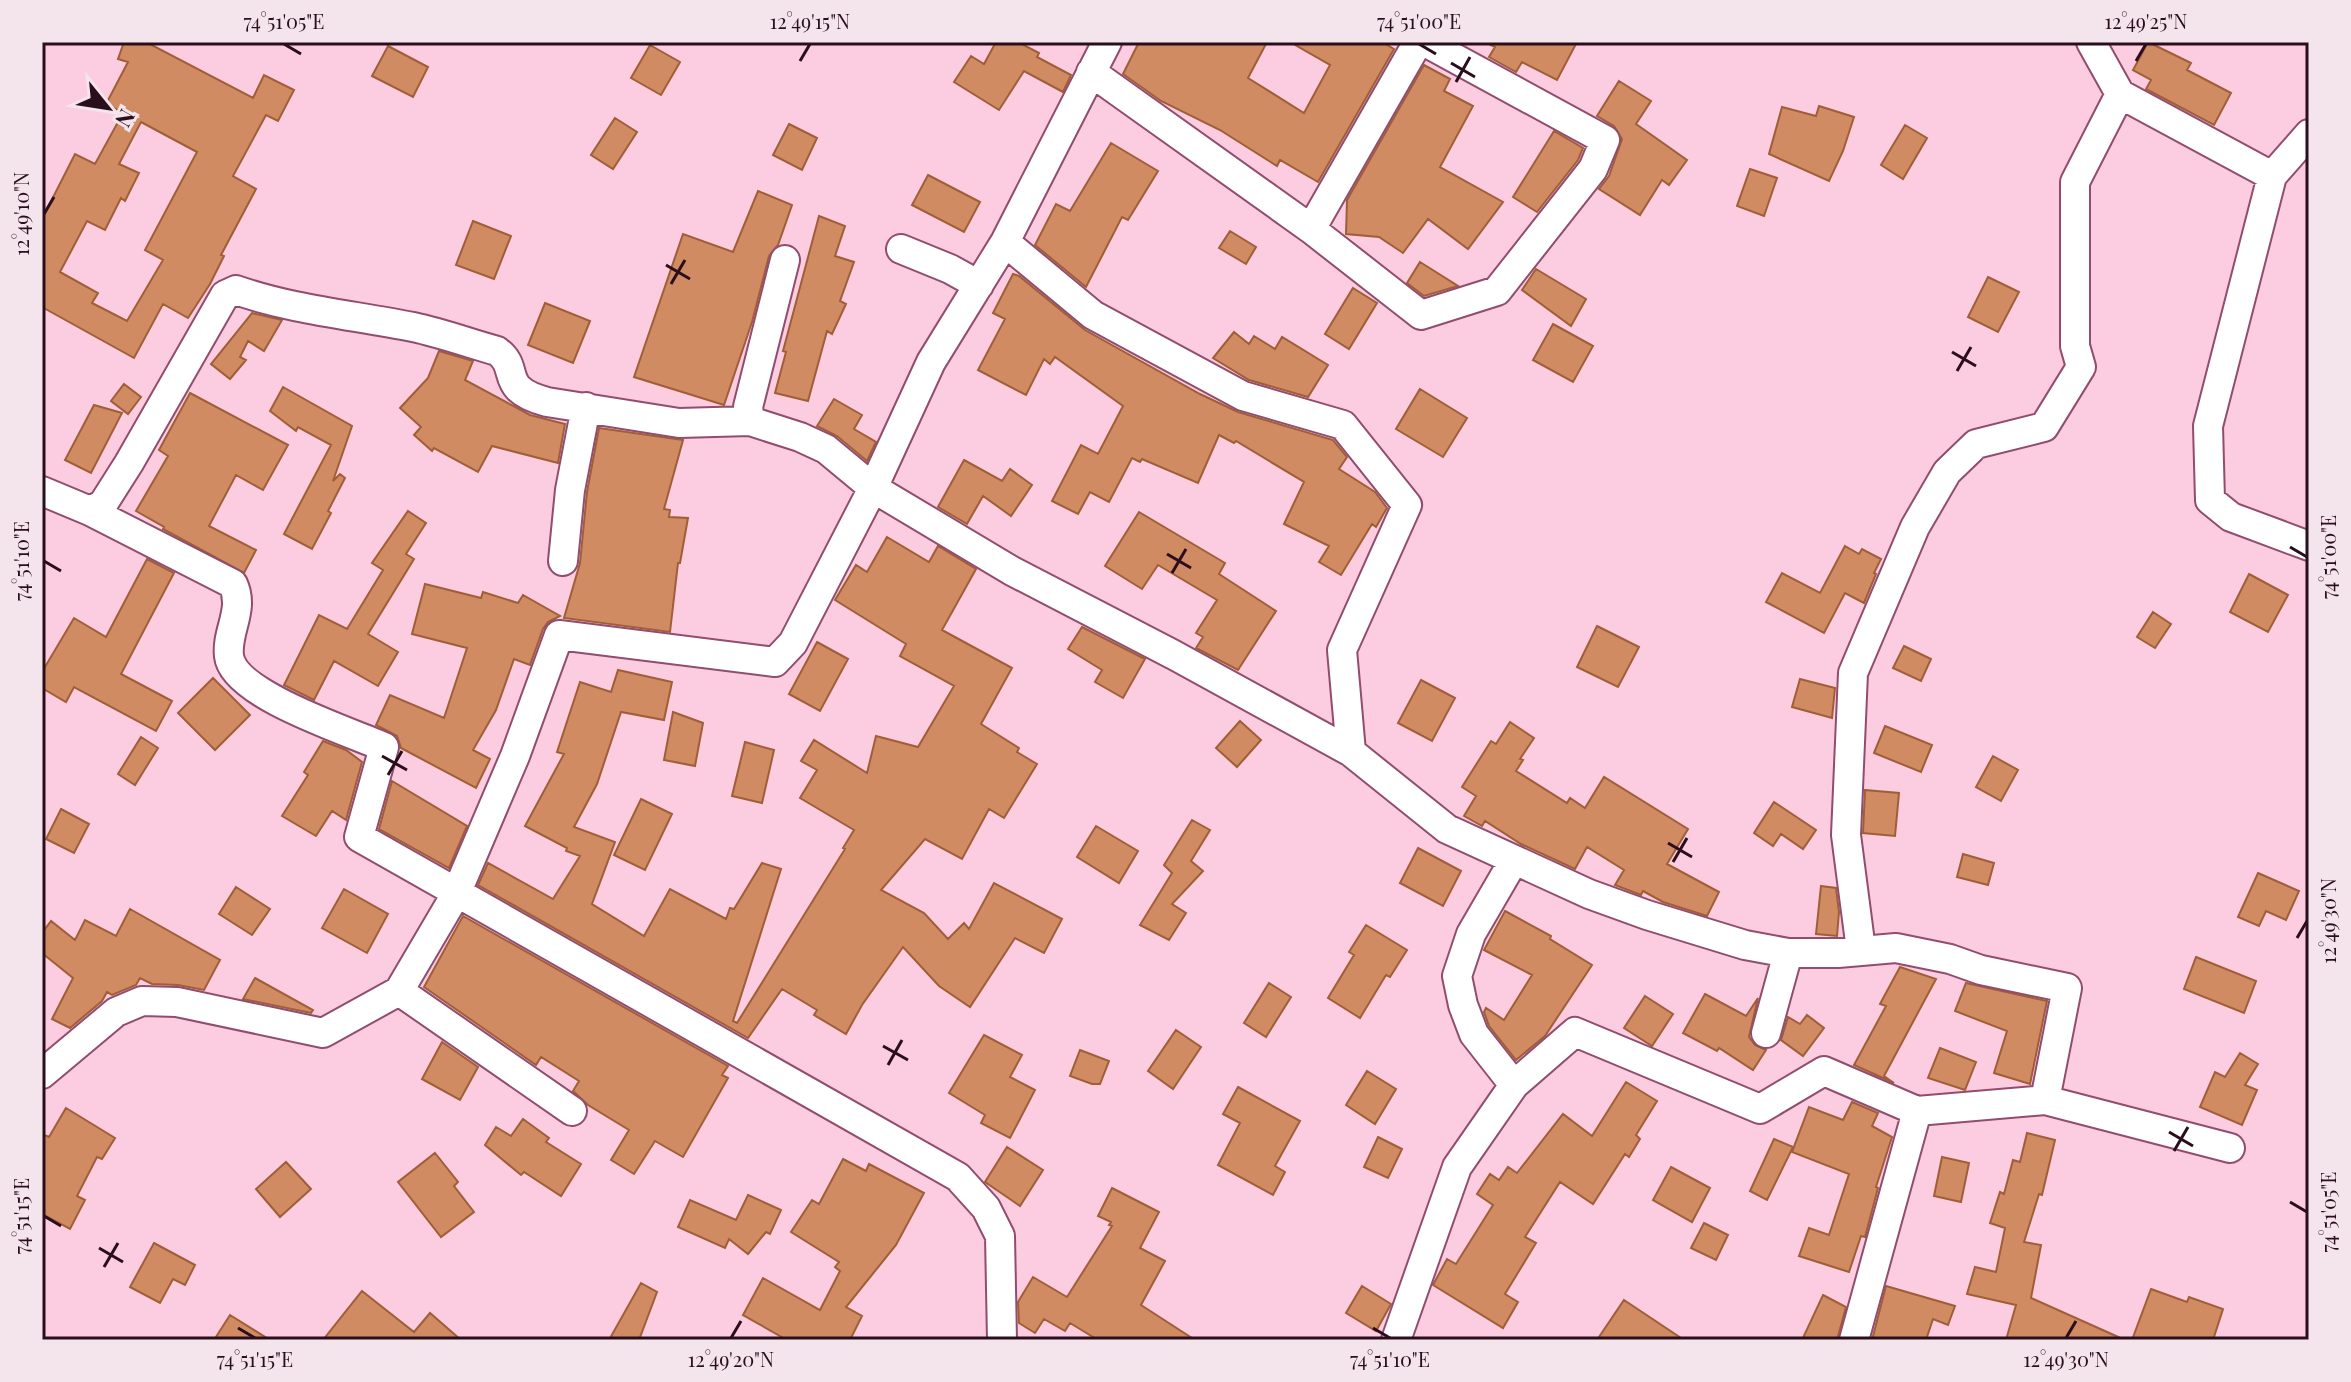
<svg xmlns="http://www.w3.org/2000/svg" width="2351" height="1382" font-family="'Playfair Display',serif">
  <rect width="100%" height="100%" fill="#fccce1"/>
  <path fill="#d18b63" stroke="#a05e37" stroke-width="2" fill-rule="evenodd" d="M124 42H146L253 98 264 75 294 90 278 121 266 115 233 176 256 189 221 255 224 256 210 284 188 318 163 304 134 358 42 307V219L75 154 95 164 123 113 106 104 128 62 118 59ZM141 122 197 152 145 250 163 260 127 321 92 303 98 293 60 272 87 221 105 230 121 198 125 201 139 173 119 164Z
    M996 42H1018L1039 53 1037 57 1071 75 1063 92 1024 71 999 110 954 82 971 56 984 64Z
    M1139 42H1267L1248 78 1304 113 1330 65 1290 42H1382L1394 49 1318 182 1280 160 1277 166 1220 130 1161 101 1123 74Z
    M1485 42H1577L1557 80 1522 62 1516 72 1489 57 1495 47Z
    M2148 42 2191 63 2187 70 2231 93 2214 125 2146 89 2151 80 2133 70Z
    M650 45 680 62 661 95 631 78Z
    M388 46 428 67 413 97 372 76Z
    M1424 65 1450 79 1444 91 1473 106 1440 167 1503 202 1468 249 1428 219 1403 253 1379 237 1346 234 1347 200Z
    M1619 81 1651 101 1636 124 1687 160 1669 185 1662 180 1640 215 1599 189 1609 176 1622 139 1614 126 1597 116Z
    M1819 106 1854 117 1843 151 1829 181 1769 154 1782 107 1816 116Z
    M615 118 637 132 613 169 591 155Z
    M789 124 817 138 802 170 773 155Z
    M1905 125 1927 138 1903 179 1881 165Z
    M1554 131 1583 148 1578 160 1537 212 1513 197Z
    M1111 143 1158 171 1128 220 1122 217 1086 287 1035 245 1056 204 1070 211Z
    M1750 169 1777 178 1764 216 1737 206Z
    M928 175 980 202 964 232 912 205Z
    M758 191 792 205 778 245 769 256 752 322 724 405 634 377 683 234 733 252Z
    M819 216 845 226 835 256 854 262 840 301 846 304 832 334 827 331 808 401 775 393 786 352 783 351Z
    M473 221 511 236 494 279 456 265Z
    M1230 231 1256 247 1246 264 1219 248Z
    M1420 262 1458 286 1424 296 1407 283Z
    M1536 269 1586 299 1571 326 1522 290Z
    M1013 274 1019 276 1085 330 1200 394 1238 412 1333 440 1347 457 1339 469 1375 492 1387 508 1376 527 1372 524 1341 575 1319 562 1329 546 1284 524 1304 482 1236 441 1234 443 1219 435 1198 483 1142 459 1140 462 1132 458 1109 502 1090 492 1078 514 1052 501 1081 445 1098 454 1123 406 1055 357 1050 364 1044 359 1026 395 978 370 1005 319 993 313Z
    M1988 277 2019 292 1998 332 1968 317Z
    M1353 288 1377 303 1349 349 1325 334Z
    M545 303 590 321 573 363 528 345Z
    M252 313 282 320 264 351 248 341 240 357 246 360 230 379 211 364Z
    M1553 324 1593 346 1573 382 1533 360Z
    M1234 332 1249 344 1254 336 1275 349 1282 337 1328 365 1308 397 1249 380 1213 358Z
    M439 351 473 361 465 380 530 415 565 424 558 463 492 446 478 472 434 448 432 451 414 435 421 427 400 408 428 378Z
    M124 384 141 397 128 414 111 401Z
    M283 387 352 426 333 481 340 474 345 478 328 511 331 513 312 549 284 534 331 445 298 427 296 431 270 411Z
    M1420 389 1467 418 1443 457 1396 429Z
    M190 393 288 445 263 490 236 475 209 526 256 550 244 573 163 529 164 527 136 511 168 456 159 450Z
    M834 399 862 415 854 429 876 442 867 461 837 436 817 426Z
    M94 405 122 413 91 473 65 460Z
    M599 428 683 440 664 509 670 510 669 517 688 518 680 563H678L670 632 564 618 580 563 587 492Z
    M964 460 1002 481 1010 469 1032 485 1011 516 983 496 967 524 938 507Z
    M408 511 426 523 406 554 414 559 368 634 398 652 378 686 334 661 314 700 284 685 319 615 347 629 383 570 372 563Z
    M1139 512 1225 563 1219 574 1276 611 1238 670 1196 648 1203 637 1196 633 1217 600 1158 565 1142 589 1105 566Z
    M887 537 929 562 938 546 976 569 942 630 1012 668 981 724 1019 748 1017 752 1037 764 1004 818 989 809 962 859 925 839 881 890 924 913 948 939 964 923 969 929 994 883 1062 919 1044 953 1015 938 970 1007 939 986 903 947 862 1005 846 1034 814 1015 817 1010 782 989 748 1038 478 885 488 863 553 899 580 856 566 851 567 848 525 826 564 754 557 752 580 682 611 692 618 670 672 682 664 720 621 712 597 784 574 827 615 842 592 904 644 936 670 889 726 919 730 908 734 909 762 863 781 869 733 1021 737 1023 845 849 843 848 854 830 800 798 817 770 801 761 814 740 867 773 876 736 918 747 954 686 900 656 906 644 835 600 856 565 867 572Z
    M1845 546 1859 554 1862 549 1881 559 1874 573 1876 574 1864 603 1845 593 1824 633 1766 602 1782 573 1820 593Z
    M147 559 174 573 121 674 172 701 156 731 74 687 66 702 42 688V672L74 618 106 637Z
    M2249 574 2288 595 2268 632 2230 612Z
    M425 584 481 598 483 592 518 603 523 595 560 616 548 622 543 629 530 665 514 659 496 710 473 750 490 759 476 788 401 748 397 736 376 725 390 695 444 718 467 648 412 634Z
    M2153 612 2171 624 2155 648 2137 637Z
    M1597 626 1639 647 1618 687 1577 667Z
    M1082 627 1145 659 1123 698 1095 682 1102 670 1068 649Z
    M817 642 848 659 820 711 789 694Z
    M1904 646 1931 659 1921 681 1893 668Z
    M213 678 250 715 215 750 178 713Z
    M1800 679 1835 688 1832 718 1792 707Z
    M1421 680 1455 698 1432 741 1398 723Z
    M673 712 703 723 695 766 664 760Z
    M1240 721 1261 740 1237 767 1216 748Z
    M1510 722 1534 738 1520 759 1523 760 1516 771 1567 803 1570 798 1585 808 1604 777 1688 829 1667 864 1719 892 1707 916 1663 902 1643 891 1641 895 1615 885 1624 870 1587 847 1575 869 1521 844 1485 821 1482 826 1464 816 1476 796 1462 787 1491 741 1496 744Z
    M1885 726 1932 745 1921 772 1874 753Z
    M141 737 158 748 135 785 118 774Z
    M323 741 346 750 362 762 346 820 332 811 316 836 282 816 308 775 304 772Z
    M745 742 774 750 762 803 732 796Z
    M1993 756 2018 770 2001 801 1976 787Z
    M392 781 467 826 449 868 379 829Z
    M1865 790 1899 793 1895 836 1863 833Z
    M641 799 672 814 645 870 614 855Z
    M1774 802 1816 830 1803 849 1781 834 1773 846 1754 833Z
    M61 809 89 824 74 853 46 839Z
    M1192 820 1210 830 1191 861 1203 871 1172 904 1186 913 1169 940 1140 925 1172 873 1164 865Z
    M1096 826 1138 851 1119 883 1077 857Z
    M1418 848 1461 871 1443 906 1400 883Z
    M1963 854 1994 863 1988 885 1957 877Z
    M2258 873 2299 891 2286 920 2266 911 2259 926 2238 917Z
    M1821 886 1836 888 1839 912 1837 936 1816 934Z
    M236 887 270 909 252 935 219 914Z
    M344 889 388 914 367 953 322 928Z
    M130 909 220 960 204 990 178 985 152 984 140 978 136 985 112 995 107 992 102 1001 70 1028 52 1019 73 978 42 953V933L51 921 75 940 85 920 116 936Z
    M1505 911 1551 936 1550 939 1592 965 1545 1036 1516 1060 1489 1026 1484 1012 1486 1008 1504 1020 1532 975 1484 950Z
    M463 916 728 1066 722 1075 728 1078 683 1157 655 1141 634 1174 611 1160 629 1130 588 1105 573 1091 579 1081 541 1057 536 1065 424 987Z
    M1366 925 1407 950 1390 977 1386 975 1360 1018 1328 998 1354 955 1349 952Z
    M2196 957 2256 981 2244 1013 2184 989Z
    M1900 967 1936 979 1884 1076 1894 1083 1854 1065 1886 1006 1880 1004Z
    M255 978 313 1010 311 1013 243 999Z
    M1269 983 1291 997 1266 1037 1244 1023Z
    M1966 983 2047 1001 2030 1084 1994 1073 2007 1031 1955 1011Z
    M1705 994 1746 1016 1758 998 1749 1037 1755 1045 1766 1050 1753 1070 1719 1048 1717 1051 1683 1033Z
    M1645 996 1673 1014 1652 1046 1624 1028Z
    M1807 1015 1824 1028 1803 1056 1781 1040 1788 1017 1800 1024Z
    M1176 1030 1201 1047 1173 1089 1148 1071Z
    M984 1035 1022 1055 1010 1077 1035 1090 1010 1138 981 1123 985 1115 949 1093Z
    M442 1042 478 1067 460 1100 422 1079Z
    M1940 1048 1976 1062 1965 1090 1928 1078Z
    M1080 1050 1109 1061 1100 1084H1092L1070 1076Z
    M2240 1053 2258 1064 2245 1085 2257 1090 2242 1125 2200 1107 2215 1072 2225 1077Z
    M1367 1071 1396 1089 1375 1124 1346 1105Z
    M1626 1082 1657 1101 1636 1135 1640 1139 1629 1157 1625 1154 1593 1204 1560 1182 1525 1237 1536 1243 1505 1294 1518 1302 1503 1328 1433 1285 1447 1259 1456 1264 1493 1205 1477 1194 1490 1174 1499 1180 1508 1167 1517 1173 1563 1114 1592 1136Z
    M1238 1087 1300 1121 1275 1166 1285 1172 1273 1195 1218 1165 1240 1123 1223 1114Z
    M1852 1102 1878 1113 1872 1126 1892 1137 1876 1187 1878 1188 1865 1237 1861 1236 1849 1272 1799 1256 1809 1228 1829 1235 1849 1174 1792 1152 1809 1107 1843 1120Z
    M66 1108 115 1138 102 1159 97 1157 77 1196 85 1200 70 1229 42 1214V1134L49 1137Z
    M523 1119 549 1138 546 1142 581 1164 561 1196 524 1172 521 1175 485 1145 496 1127 511 1136Z
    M2027 1133 2055 1140 2042 1195 2039 1194 2024 1242 2041 1245 2031 1298 2125 1340H2006L2016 1305 1967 1294 1975 1267 1996 1272 2005 1228 1990 1223 2000 1192 2004 1194 2013 1160 2020 1162Z
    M1378 1137 1402 1149 1388 1178 1364 1167Z
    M1774 1139 1793 1147 1767 1200 1750 1191Z
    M1007 1147 1043 1170 1020 1206 985 1182Z
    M435 1153 458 1182 454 1186 474 1212 441 1237 398 1182Z
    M1942 1157 1969 1163 1961 1202 1934 1196Z
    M843 1159 866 1171 869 1164 924 1193 896 1245 846 1307 862 1316 850 1340H787L743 1315 763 1278 820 1310 840 1271 835 1267 839 1262 791 1232 812 1200 819 1204Z
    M286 1162 311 1189 280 1217 256 1189Z
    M1671 1167 1710 1188 1692 1222 1653 1200Z
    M1112 1188 1159 1212 1140 1248 1165 1261 1141 1305 1195 1340H1098L1070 1323 1065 1331 1044 1319 1035 1333 1019 1323 1018 1302 1033 1277 1067 1297 1112 1226 1109 1225 1111 1222 1098 1216Z
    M748 1195 781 1210 770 1234 766 1232 748 1254 729 1239 725 1248 678 1227 690 1200 736 1220Z
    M1704 1223 1728 1235 1716 1260 1691 1248Z
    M154 1243 195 1265 185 1285 173 1279 160 1303 130 1287Z
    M641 1283 657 1292 639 1340H609Z
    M1362 1286 1391 1304 1376 1331 1346 1313Z
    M1886 1286 1955 1306 1948 1325 1933 1319 1926 1340H1872Z
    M2151 1289 2187 1302 2189 1297 2223 1309 2213 1340H2132Z
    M362 1291 414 1332 430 1313 461 1340H323Z
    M1823 1295 1846 1307 1837 1340H1802Z
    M1624 1300 1684 1340H1597Z
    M230 1315 270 1340H214Z"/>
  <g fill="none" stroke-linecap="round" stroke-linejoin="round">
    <g stroke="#914c6e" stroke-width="32">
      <path id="minor" d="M1107 42 1005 242 1093 315 1243 396 1343 425 1407 505 1342 650 1351 752 1447 829 1589 894 1647 915 1745 945 1788 953H1838L1896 948 1950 959 1981 970 2067 988 2045 1100 1917 1111 1854 1340
        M2091 42 2120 94 2272 176
        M1091 72 1311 229 1421 315 1497 291 1593 169 1605 140 1425 42
        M2309 134 2272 176 2208 426 2210 500 2231 517 2309 546
        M1311 229 1418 42
        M901 249 950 269 979 285
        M785 260 748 407 750 421 800 437 826 449 873 488 1012 571 1174 655 1351 752
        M42 491 90 511 103 504 129 463 225 295 236 290C293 310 353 315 413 327 441 333 469 343 497 351 522 369 496 388 547 402L679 423 750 421
        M90 511 233 584C245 610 226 631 229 656 233 695 351 732 384 747L359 837 958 1177 986 1208 1000 1236 1002 1340
        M563 561 570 490 586 407
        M1514 860 1471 934 1457 976 1463 1005 1474 1034 1514 1085
        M1861 950 1846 835 1853 673 1915 527 1947 472 1976 444 2044 427 2081 367 2075 346V182L2120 94
        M1766 1033 1788 953
        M42 1074 116 1012 142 1001 177 1002 323 1033 399 991
        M2045 1100 2230 1148
        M572 1111 399 991 456 894 515 756 559 635 775 662 793 643 873 488 931 362 1005 242
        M1396 1340 1457 1167 1514 1085 1575 1032 1760 1109 1824 1071 1917 1111"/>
    </g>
    <use href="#minor" stroke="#fff" stroke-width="28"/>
  </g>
  <path fill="none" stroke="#2a0e1c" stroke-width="3" d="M284 44 301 54M1419 44 1436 54M800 61 810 44M2136 61 2146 44M1451 63 1475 77M1456 82 1470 57M44 214 54 197M666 265 690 279M671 284 685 260M1952 352 1976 366M1957 371 1971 347M2290 547 2307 557M1167 554 1191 568M44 561 61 571M1172 573 1186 549M382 756 407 770M388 775 402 751M1668 843 1692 857M1673 862 1687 838M2297 938 2307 921M883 1046 908 1060M888 1065 902 1040M2169 1132 2193 1146M2174 1151 2188 1127M2290 1202 2307 1212M44 1216 61 1226M99 1248 123 1262M104 1267 118 1243M238 1328 255 1338M1373 1328 1390 1338M731 1338 741 1321M2066 1338 2076 1321"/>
  <rect width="2351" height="1382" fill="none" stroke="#f4e4eb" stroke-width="88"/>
  <g transform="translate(108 108) rotate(120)" stroke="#f4e4eb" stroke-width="6" paint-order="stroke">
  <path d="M0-6L14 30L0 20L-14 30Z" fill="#2a0e1c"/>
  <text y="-12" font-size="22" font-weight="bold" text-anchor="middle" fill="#2a0e1c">N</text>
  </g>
  <rect x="44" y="44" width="2263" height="1294" fill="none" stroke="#2a0e1c" stroke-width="3"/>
  <g font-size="20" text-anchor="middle" fill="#2a0e1c">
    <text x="284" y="29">74°51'05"E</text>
    <text x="810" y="29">12°49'15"N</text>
    <text x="1419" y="29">74°51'00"E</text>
    <text x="2146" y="29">12°49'25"N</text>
    <text transform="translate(22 214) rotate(-90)" y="7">12°49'10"N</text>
    <text transform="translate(2329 557) rotate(-90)" y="7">74°51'00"E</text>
    <text transform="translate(22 561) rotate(-90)" y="7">74°51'10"E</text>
    <text transform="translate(2329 921) rotate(-90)" y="7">12°49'30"N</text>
    <text transform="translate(2329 1212) rotate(-90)" y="7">74°51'05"E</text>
    <text transform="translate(22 1216) rotate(-90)" y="7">74°51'15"E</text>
    <text x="255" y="1367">74°51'15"E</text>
    <text x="731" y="1367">12°49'20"N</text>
    <text x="1390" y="1367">74°51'10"E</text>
    <text x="2066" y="1367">12°49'30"N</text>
  </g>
</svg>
